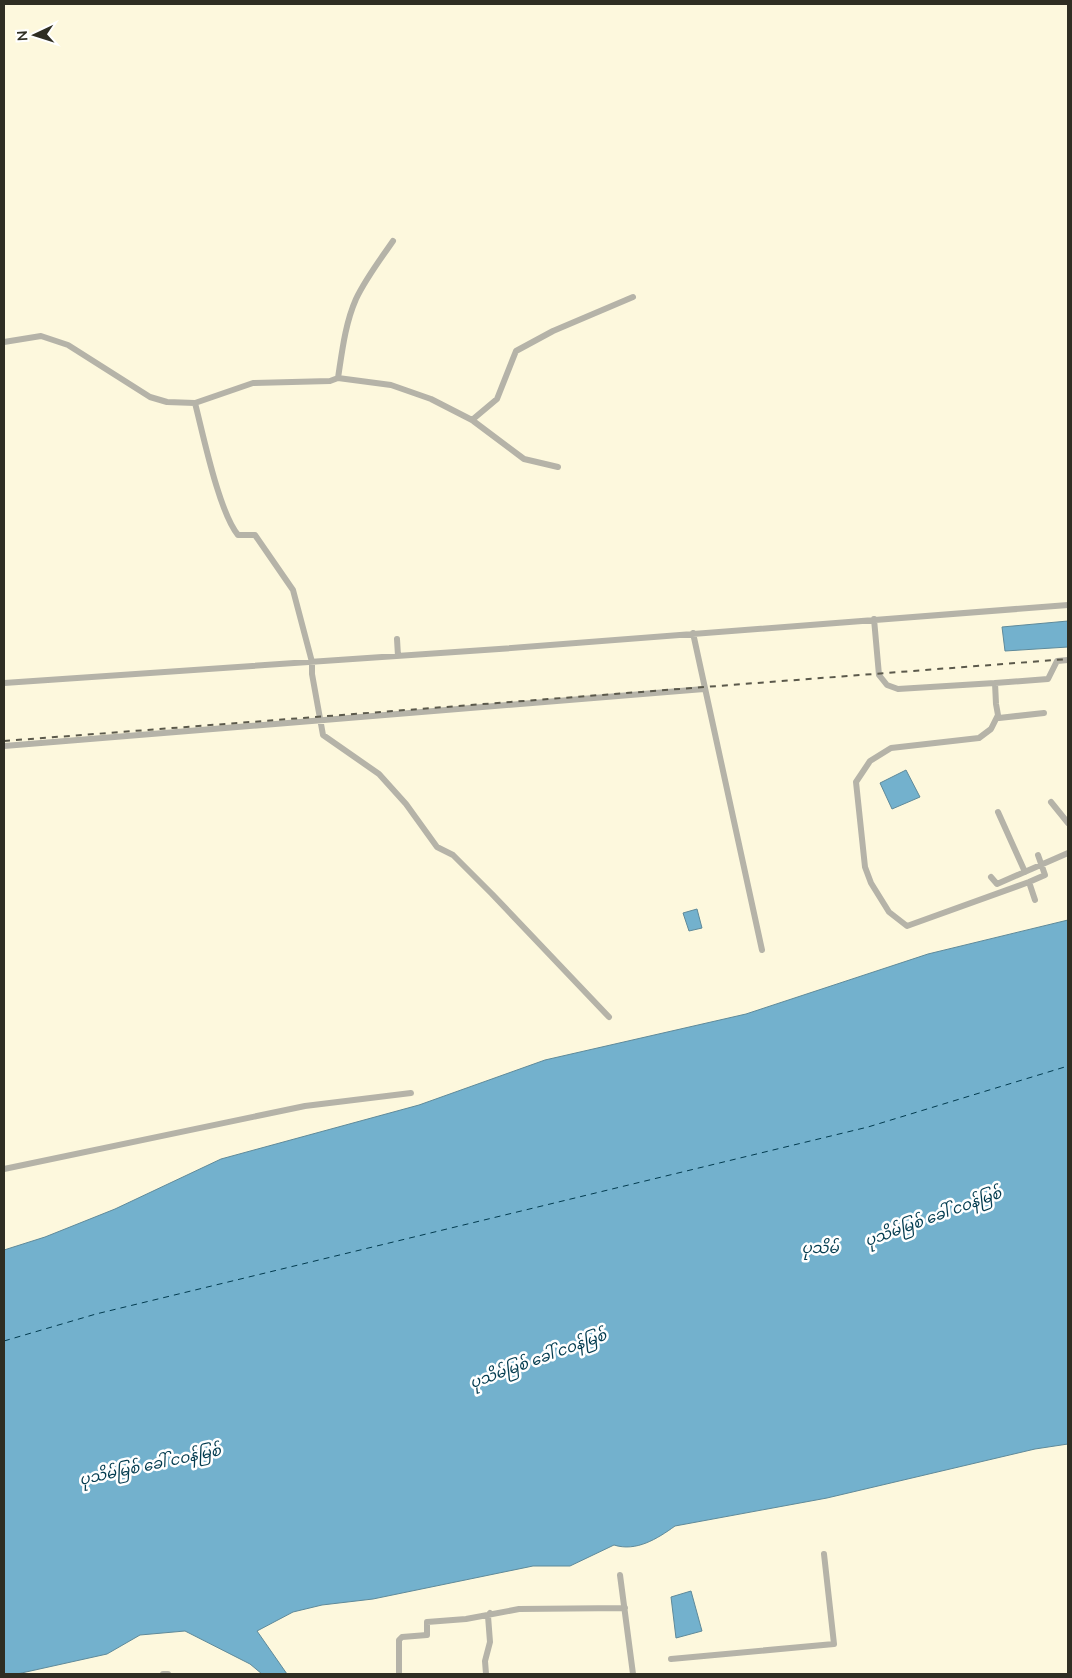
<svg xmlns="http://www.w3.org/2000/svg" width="1072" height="1678" font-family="Mulish,'Noto Sans Myanmar',sans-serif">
  <rect width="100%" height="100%" fill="#fdf8dd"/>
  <path fill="#73b1cd" stroke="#5f8a9a" d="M1068 621V647L1005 651 1002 627Z
    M906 770 920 797 892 809 880 783Z
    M697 909 702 928 689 931 683 913Z
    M1068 920V1444L1035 1449 827 1498 675 1526C657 1539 636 1552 614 1545L570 1566H533L373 1599 322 1605 293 1612 257 1631 287 1674H262L250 1664 185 1631 140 1635 107 1654 17 1674H4V1250L45 1237 115 1209 221 1159 419 1105 545 1060 746 1014 928 954Z
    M691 1591 702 1631 676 1638 671 1597Z"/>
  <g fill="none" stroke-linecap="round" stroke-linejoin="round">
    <path stroke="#023b4f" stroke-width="1" stroke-dasharray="6 5" stroke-linecap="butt" d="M4 1341 96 1314 868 1127 1068 1066"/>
    <path stroke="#b5b3a8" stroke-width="6" d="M4 342 41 336 68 345 150 397 167 402 195 403 253 383 330 381 338 378 391 385 431 399 472 420 524 459 558 467
      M338 378C342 352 345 324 356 299 366 278 380 260 393 241
      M195 403C203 434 219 512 238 535H255L293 590 312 662V674L323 735 379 774 406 804 437 847 453 855 492 894 609 1017
      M472 420 497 399 516 351 553 331 633 297
      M874 619 879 675 887 685 898 689 995 683 996 704 998 715 991 729 979 738 891 748 870 761 856 782 865 867 871 883 889 912 907 926 1029 882 1045 875 1038 855
      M693 633 762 950
      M397 639 398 656
      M4 683 499 649 1068 605
      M995 683 1048 679 1057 661 1068 660
      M999 718 1044 713
      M4 746 704 689
      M1051 802 1068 823
      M998 812 1025 872
      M991 877 997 884 1068 853
      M1029 882 1035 900
      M4 1169 305 1106 411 1093
      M620 1575 633 1674
      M671 1659 834 1644 824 1554
      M163 1674H168
      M399 1674V1640L402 1637 427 1635V1622L466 1619 519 1609 625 1608
      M486 1674 485 1661 490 1642 488 1616 490 1613"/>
    <path stroke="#5b594b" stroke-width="2" stroke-dasharray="6 6" stroke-linecap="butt" d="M4 741 1068 659"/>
  </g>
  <g text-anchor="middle" stroke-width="5" stroke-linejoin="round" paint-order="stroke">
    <g font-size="15" font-style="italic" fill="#023b4f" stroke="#fff">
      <text transform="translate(933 1217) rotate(-20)" y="5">ပုသိမ်မြစ် ခေါ် ငဝန်မြစ်</text>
      <text x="820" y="1253">ပုသိမ်</text>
      <text transform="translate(538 1359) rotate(-20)" y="5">ပုသိမ်မြစ် ခေါ် ငဝန်မြစ်</text>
      <text transform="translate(150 1465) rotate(-12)" y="5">ပုသိမ်မြစ် ခေါ် ငဝန်မြစ်</text>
    </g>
  </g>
  <rect width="1072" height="1678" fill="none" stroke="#2f2e23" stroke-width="10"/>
  <g transform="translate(35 35) rotate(266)" stroke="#ffffff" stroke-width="4" paint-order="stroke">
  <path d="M0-4L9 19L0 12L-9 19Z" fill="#2f2e23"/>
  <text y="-8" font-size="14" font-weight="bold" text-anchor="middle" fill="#2f2e23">N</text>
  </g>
</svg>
